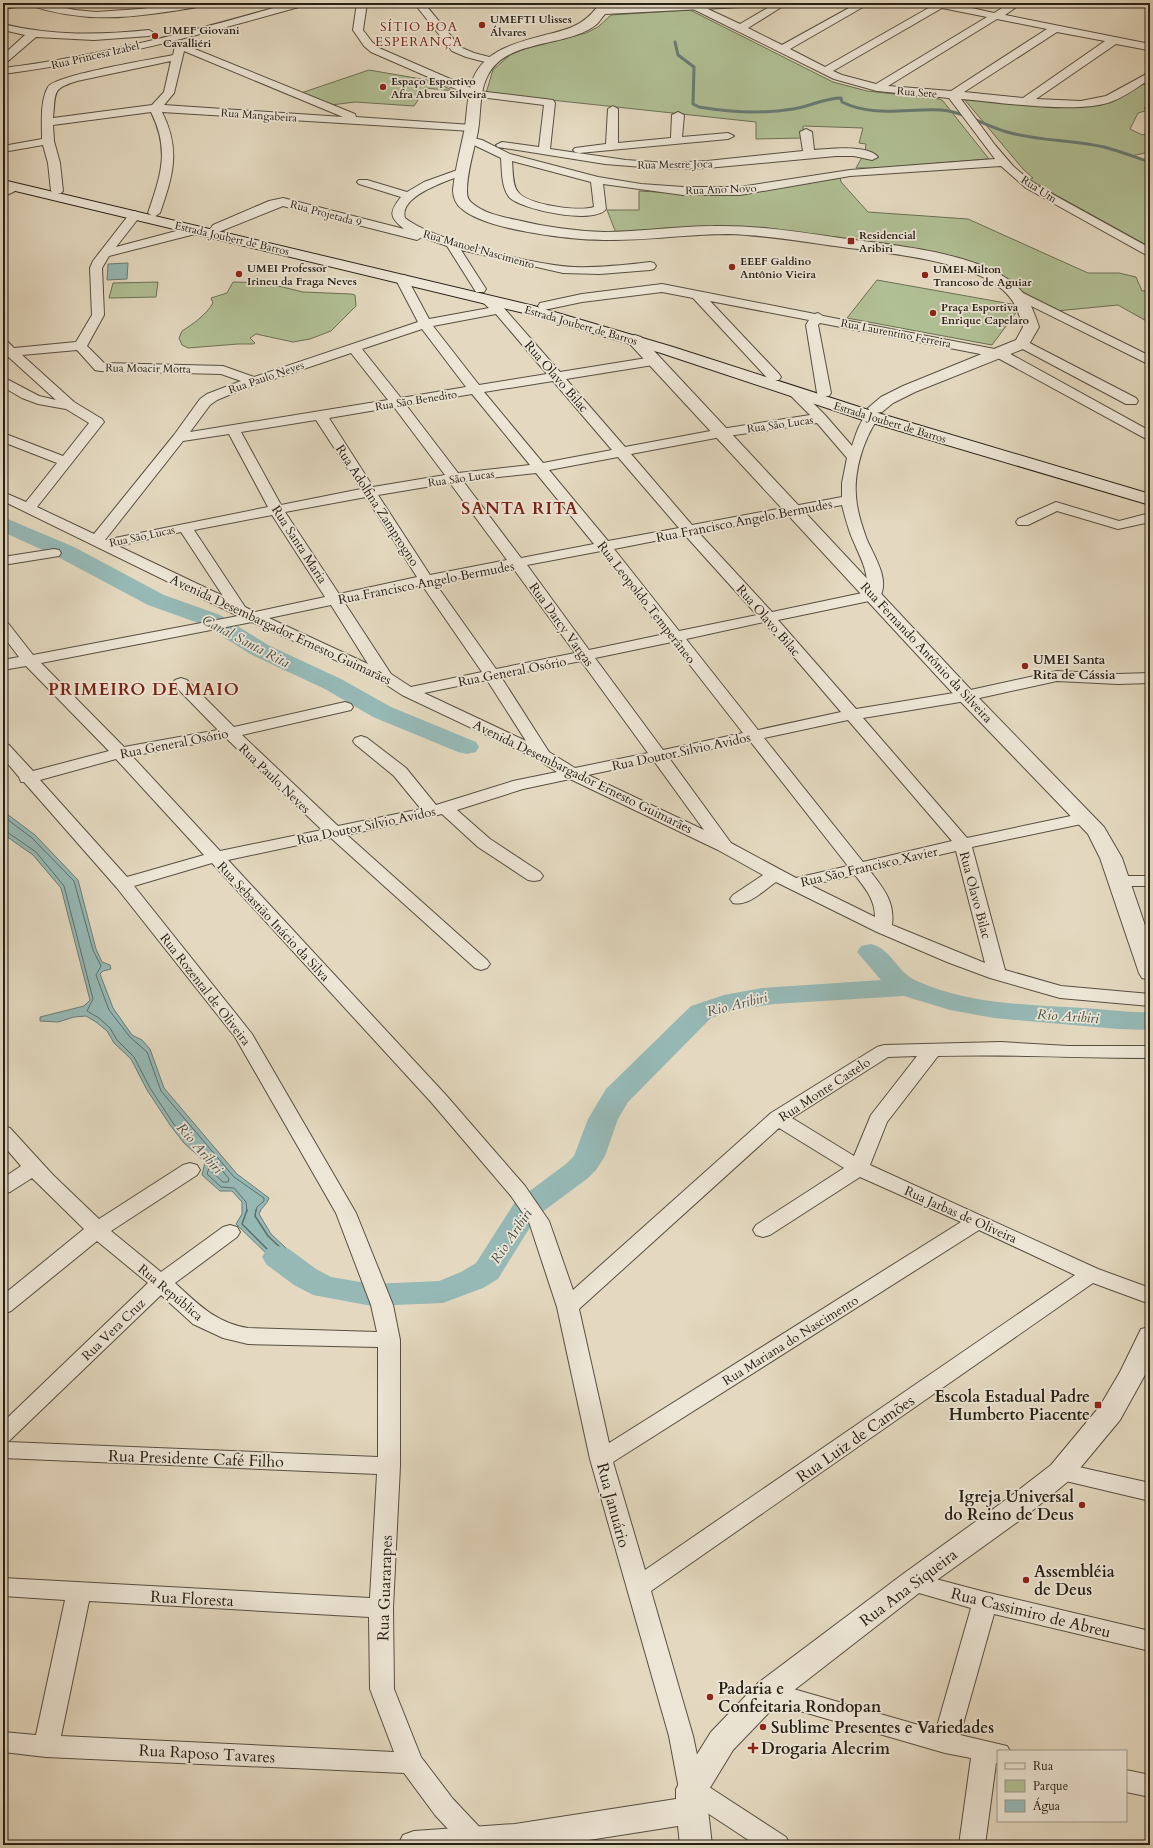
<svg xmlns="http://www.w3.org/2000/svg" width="1153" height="1848" font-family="Cardo,serif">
  <rect width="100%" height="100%" fill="#e4d9c0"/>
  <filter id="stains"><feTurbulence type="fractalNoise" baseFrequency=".005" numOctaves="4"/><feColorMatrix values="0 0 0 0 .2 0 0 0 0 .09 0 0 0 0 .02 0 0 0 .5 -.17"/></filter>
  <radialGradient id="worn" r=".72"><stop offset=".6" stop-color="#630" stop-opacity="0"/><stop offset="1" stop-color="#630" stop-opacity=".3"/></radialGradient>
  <path fill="#b1c095" stroke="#6c7056" d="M690 10 833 82 867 91 940 99 943 101 989 159 876 168H856L865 152 866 144 859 143 863 128 803 126V138L756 139V122L486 93 493 70 510 55 524 49 586 33 598 27 611 15Z
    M369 70 433 81 454 91 426 88 414 106 355 102 331 105 301 93Z
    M1143 84 1150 87V106L1144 108 1148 110 1138 113 1130 129 1142 135 1150 132V152L1131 156 1150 162V247L1054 194 1029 179 1033 178 1023 169 964 99 1061 106 1099 104 1109 102Z
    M840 177 841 182 868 212 968 219 1088 273H1119L1136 277 1142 291 1150 290V323L1118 305 1056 311 997 277 975 267 754 229 616 233 607 210H639V191L690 194Z
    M877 280 1017 305 1018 310 992 345 847 318Z
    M158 282 156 297 109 298 113 283Z
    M233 282 266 283 303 292 351 294 355 295 356 306 331 331 310 339 293 342 256 334 250 338 255 343 253 344H238L188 348 182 345 179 338 182 331C193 324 206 315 213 303L211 298 227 293Z"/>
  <path fill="#96b9b6" stroke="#6a7c76" d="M128 263 127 279 107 280 108 264Z
    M3 811 35 835 78 880 96 949 102 962 110 965 111 969 103 971 100 974 113 1008 132 1035 142 1040 150 1049 164 1088 237 1174 269 1198C267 1205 261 1207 259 1214L271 1234 303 1264 308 1279 304 1282 294 1281 271 1264 268 1255 236 1224 242 1214V1202L232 1191H220L202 1175 205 1162 184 1143 170 1125 147 1090 131 1059 114 1043 107 1031 96 1022 86 1016 74 1017 58 1022 40 1021V1017L84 1006 90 1000 61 888 33 855 3 834Z"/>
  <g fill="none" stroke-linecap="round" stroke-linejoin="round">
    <path stroke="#5f6d66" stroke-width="1" d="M3 816 32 838 74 881 93 950 101 966 96 975 109 1010 130 1037 147 1052 161 1091 234 1177 264 1198V1201L257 1207 256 1211
      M3 831 7 832 36 852 64 886 93 999 87 1011 99 1018 110 1028 117 1040 134 1057 150 1088 173 1123 187 1140 209 1160 210 1165 207 1174 221 1187 234 1188 246 1202 247 1211
      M217 1164 229 1179 228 1182H223L213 1173 215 1165Z"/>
    <path stroke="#5f6d66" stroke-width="1.5" d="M247 1210 242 1224 271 1253 275 1262 295 1277 302 1278 300 1266 268 1236 255 1216 256 1210"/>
    <path stroke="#6a7c76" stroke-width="3" d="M675 42 678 55 694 67 693 104 699 107C729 112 763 114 793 109 809 107 824 98 841 98L842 102C874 118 908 108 941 110 964 112 986 126 1007 132 1039 141 1072 140 1104 147 1119 151 1135 157 1150 162"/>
    <path fill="#96b9b6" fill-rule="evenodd" d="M3 517 74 547 164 595 220 615 268 645 341 679 391 707 476 742 479 747 476 752 467 754 458 752 373 717 325 689 252 655 204 625 148 605 58 557 3 532Z
      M871 944C892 949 897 973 917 981 968 1004 1028 1005 1083 1008 1106 1009 1128 1013 1150 1012V1030L1118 1029 994 1018 950 1010 904 996 774 1004 733 1010 711 1018 628 1102 618 1119 605 1156 596 1170 588 1178 537 1216 498 1279 483 1288 443 1303 372 1306 313 1295 294 1285 267 1265 262 1257 267 1249 278 1246 289 1249 316 1269 331 1277 372 1284 439 1281 461 1272 476 1263 515 1202 566 1164 574 1156 588 1119 606 1089 691 1006 724 995 762 988 881 980 857 952 861 946Z"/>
    <g stroke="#574f41" stroke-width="2">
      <path id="minor" d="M3 3H43L75 10 96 12 140 9 184 3H209L204 6C141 16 92 26 29 5L28 3 23 6 3 9Z
        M291 3H307L306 5C206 33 106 61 3 74V68C101 56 196 30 291 3Z
        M357 3H367L363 30 372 42 379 48 478 91 553 100 555 103 550 149 626 160 667 163 707 161 803 151 800 132 806 129 812 132 814 150C829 149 868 144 878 157L872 160 854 156H836L707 168 667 169 605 164 498 147 496 145 502 142 539 147 544 105 472 96 371 52 364 46 353 30Z
        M414 3H424L460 47 474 53 497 59 498 61 497 63 493 64 466 57 452 51Z
        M507 3H517V4L512 7 508 6Z
        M695 3 740 24 776 3H788L748 28 782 45 858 3H870L790 49 825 67 932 6 927 3H949L994 13 1010 3H1022L1005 15 1150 44V50H1148L1116 44 1036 99 1081 101 1106 96 1150 72V79C1138 87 1126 96 1113 101 1080 115 999 102 961 99L995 145 1013 166 1034 184 1150 248V257L1026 188 1001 166 850 176 740 195H683L603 184 606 209C595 225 521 210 509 197 501 186 502 170 501 158L474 145 465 142 463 140 469 137 482 140 510 154 598 177 641 184 683 187H740L850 170 995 159 949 98 877 91 834 79 691 8 690 6 691 4ZM942 8 987 17 876 84 842 75 833 71ZM997 19 1047 29 951 91 888 86ZM1057 32 1105 41 1023 98 964 92ZM512 161 591 182 594 207C579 212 528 205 518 192 512 185 513 170 512 161Z
        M3 24C52 36 99 35 149 30L154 33 149 36 94 40 36 37 7 62 3 63V55L25 35 3 30Z
        M180 43 355 114 356 117 472 125 478 128 472 131 162 112C181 150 173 175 160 213L154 217 148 213C161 175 170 150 151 112L53 125 54 141 60 163 63 191 61 193H53L51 191 48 163 43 145 3 152V146L42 139C42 123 40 101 48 87 55 75 154 59 173 55L175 46ZM184 51 343 117 164 105 174 93ZM171 61 164 92 152 105 53 118C56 92 51 89 77 81Z
        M613 106 618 109V143L671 138 672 115 678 112 684 115 682 137 728 133 734 136 728 139 579 153 575 152 573 150 575 148 606 144 608 109Z
        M463 168 467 169 469 171 467 173C451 180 398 195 405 218 434 241 536 265 574 267 599 268 625 265 650 262L654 263 656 266 654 269 650 270 600 274 563 273 461 250 486 289 484 292H476L447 246 422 237 417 240 283 206 221 231 217 232 211 228 213 225 269 201 283 198 404 229C389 217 389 212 401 197L359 184 357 182 359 180H367L407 192 424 182Z
        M15 184 19 185 21 187 19 189 3 197V188Z
        M135 211 141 215 116 247 195 226 201 230 199 233 109 256 102 268 104 315 87 346 104 363 223 366 254 377 418 322 395 278 397 275H405L407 278 429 319 489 308 479 299 481 296H489L503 307 560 372 653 357 658 358 660 361 658 364 653 365 566 379 625 447 721 429 810 415 786 391 788 388H798L825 415 852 446C856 434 859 423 867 414H877L879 417C862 441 852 476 857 505 859 517 863 529 867 540 874 556 891 581 879 598L874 600 778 620 856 709 966 691 1057 671 1118 674 1150 673V683L1118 684 1057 681 966 701 863 718 967 838 1085 813 1091 814 1094 818 1091 822 972 847 1005 970 1061 986 1150 994V1006L1060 998 990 978 947 962 877 932 776 882C764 890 748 907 733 903L730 899 733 895 763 875 718 850 570 779 523 789 457 810 490 839 540 872 543 876 540 880 534 881 528 880 478 847 442 814 347 835 487 960 490 964 487 968 481 970 475 968 331 838 228 860 445 1094 525 1186 549 1221 573 1290 771 1113 877 1047 884 1045 1001 1042 1068 1046H1150V1058C1079 1058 1009 1054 938 1056L887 1122 870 1165 1098 1269 1150 1288V1304L1093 1283 651 1591 693 1736 703 1783 786 1837 790 1845H756L683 1797 679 1789 669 1736 590 1459 557 1307 529 1222 511 1196 431 1102 212 863 134 886 252 1034 356 1213 393 1305 400 1340V1466L393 1608 394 1689 421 1757 453 1799 486 1834 490 1842 489 1845H463L435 1815 404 1773 46 1757 3 1752V1732L36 1735 65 1600 3 1596V1578L370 1598 377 1474 3 1458V1422L148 1283 97 1241 11 1311 3 1314V1295L84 1229 32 1178 10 1192 3 1194V1178L21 1166 3 1145V1126L10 1128 53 1175 99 1219 183 1165 190 1163 197 1165 200 1170 197 1175 111 1231 161 1272 223 1227 230 1225 237 1227 240 1232 237 1237 175 1283C198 1304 216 1323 248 1328L377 1332 371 1305 336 1213 235 1037 117 888 24 782H21L19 777 3 758V743L9 745 33 771 109 751 26 666 3 670V660L19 657 3 636V621L8 623 33 655 238 616 3 501V492L26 502 57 463 3 442V433L63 456 89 423 66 409 38 404 22 398 3 387V377L39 396 56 400 3 352V341L8 342 14 348 76 342 92 315 90 268 93 261 131 212ZM496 314 547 374 479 385 433 326ZM422 329 466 387 401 398 362 349ZM77 350 95 370 100 371 221 374 241 381 207 394 200 399 174 435 94 534 37 507 104 422 102 419 74 402 22 355ZM351 353 388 400 190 432 210 405 217 400 241 390ZM553 381 612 450 543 463 484 392ZM472 394 530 465 458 473 406 405ZM394 407 445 475 373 487 329 418ZM316 420 361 489 281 505 241 432ZM817 423 847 458 842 483V497L692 525 631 454 721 437ZM229 434 268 507 105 540 183 441ZM618 457 679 528 608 541 549 470ZM536 473 594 544 521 558 463 481ZM450 483 507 560 430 575 378 495ZM366 497 417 577 339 594 285 512ZM842 505C845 517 848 528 852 538 860 557 869 571 867 592L772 612 699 533ZM272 515 325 597 255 612 245 607 194 530ZM181 532 223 596 118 546ZM685 535 693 544 757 615 679 631 614 549ZM601 551 665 634 589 650 527 565ZM513 568 575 653 496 669 435 583ZM422 585 482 672 411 687 391 674 344 602ZM331 605 368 664 269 618ZM252 622 379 680 402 695 537 759 557 772 513 781 436 805 406 768 367 738 361 736 355 738 353 741 355 744 394 776 421 809 338 826 242 735 351 710 353 707 351 704 345 702 234 727 187 680 181 678 175 680 173 683 175 686 218 730 124 747 41 663ZM764 622 841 712 758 730 686 639ZM672 642 743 733 663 750 595 658ZM581 661 648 753 575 768 549 752 501 677ZM487 680 526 741 424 693ZM848 720 952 841 863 862 764 738ZM226 738 322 830 220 851 132 756ZM750 741 848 866 796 878 731 843 669 758ZM116 759 204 855 127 877 40 780ZM654 761 704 830 588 775ZM956 851 985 963 892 925C895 902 884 889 870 871ZM855 875C865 888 875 899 875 917L810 885ZM917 1056 871 1115 854 1156 792 1118 888 1057ZM779 1128 844 1168 756 1225 753 1230 756 1235 763 1237 770 1235 860 1177 961 1222 609 1443 579 1309ZM979 1230 1075 1275 645 1570 613 1462ZM161 1295 193 1324 223 1338 248 1344 378 1347V1457L8 1442ZM89 1601 369 1617 370 1689 394 1752 61 1736Z
        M662 284 815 314 818 313 823 316 1005 351 1150 431V441L996 357 820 323 818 325 831 393 829 396H819L817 393 806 325 809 320 710 301 779 374 781 377 779 380H769L693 298 662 292 582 302 544 310 540 309 538 306 540 303 582 294Z
        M1017 290 1150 356V365L1013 297 1011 294 1013 291Z
        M1022 339 1136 398 1138 401 1136 404H1126L1017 346 1016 343 1017 340Z
        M1056 502 1119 521 1150 513V522L1118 529 1057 511 1028 525H1018L1016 522 1018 519Z
        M54 549 59 550 61 553 59 556 3 565V557Z
        M1118 876H1150V886H1118L1112 885 1109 881 1112 877Z
        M1061 1463 1150 1483V1501L1053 1478 1050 1472 1053 1466Z
        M913 1573 985 1592 1150 1631V1651L994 1614 960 1735 1007 1746 1010 1751H998V1764L996 1763 985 1845H959L971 1758 945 1753 769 1702 760 1699 757 1692 760 1685 769 1682 936 1730 971 1608 905 1589 901 1582 905 1575Z
        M1126 1770 1150 1775V1797L1126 1792Z"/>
    </g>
    <g stroke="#574f41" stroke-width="2">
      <path id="tertiary" d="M667 3H747L745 6 741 7 605 14C602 17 600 21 597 24 568 48 507 38 488 75 479 91 481 113 478 131 474 151 467 171 467 191 467 196 468 200 472 203 483 213 502 217 517 220 545 227 575 231 604 232 640 232 677 226 713 226 756 225 798 232 840 238 889 245 973 251 1013 283 1028 295 1033 309 1039 327L1028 346 1023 349 915 392 893 403 882 412 876 413 870 412 868 408 881 397 903 386 1016 340 1023 327C1018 311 1016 302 1003 290 969 260 886 253 842 247 804 242 766 235 728 234 686 234 645 241 603 240 571 240 486 230 462 209 456 205 453 197 453 190 455 169 461 148 465 127 467 113 467 99 471 85 480 51 515 43 545 35 566 30 583 26 597 7Z
        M635 335 641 337 973 692 1104 827 1122 858 1150 940V980L1142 978 1139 973 1100 858 1088 834 959 700 629 343 627 340 629 337Z
        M1150 1327V1365L1146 1373 1120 1420 1071 1479 1027 1515 923 1590 780 1701 733 1750 708 1791V1810L712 1845H680L678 1826 557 1845H398L403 1835 414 1831 515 1824 676 1799V1789L681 1780 711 1732 758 1683 903 1574 1007 1499 1051 1465 1100 1406 1120 1372 1141 1329Z"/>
    </g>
    <g stroke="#282117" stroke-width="2">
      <path id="secondary" d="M3 180 534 306 673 347 878 413 1150 494V505L866 421 661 353 524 313 3 188Z"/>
    </g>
    <use href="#minor" fill="#ede6d6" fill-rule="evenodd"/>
    <use href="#tertiary" fill="#ede6d6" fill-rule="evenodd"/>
    <use href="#secondary" fill="#ede6d6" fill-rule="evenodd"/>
  </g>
  <g fill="#8f2418" stroke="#ede6d6" stroke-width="1.5">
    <circle cx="482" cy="25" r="4"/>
    <circle cx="155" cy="36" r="4"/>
    <circle cx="383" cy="87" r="4"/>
    <rect x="847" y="237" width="8" height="8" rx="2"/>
    <circle cx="732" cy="267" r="4"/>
    <circle cx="239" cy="274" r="4"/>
    <circle cx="925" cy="275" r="4"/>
    <circle cx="933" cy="313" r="4"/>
    <circle cx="1025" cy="666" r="4"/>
    <rect x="1094" y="1401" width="8" height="8" rx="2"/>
    <circle cx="1082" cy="1505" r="4"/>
    <circle cx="1026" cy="1580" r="4"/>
    <circle cx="710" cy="1697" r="4"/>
    <circle cx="763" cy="1727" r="4"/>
    <path d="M751 1742h4v4h4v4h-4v4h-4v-4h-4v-4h4z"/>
  </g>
  <g text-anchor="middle" stroke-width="3.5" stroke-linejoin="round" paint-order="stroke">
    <g font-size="11" font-weight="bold" fill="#282117" stroke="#ede6d6" text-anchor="start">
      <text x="490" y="23">UMEFTI Ulisses<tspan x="490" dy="13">Álvares</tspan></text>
      <text x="163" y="34">UMEF Giovani<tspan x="163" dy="13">Cavalliéri</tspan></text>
      <text x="391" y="85">Espaço Esportivo<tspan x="391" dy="13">Afra Abreu Silveira</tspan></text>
      <text x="859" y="239">Residencial<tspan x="859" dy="13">Aribiri</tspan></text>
      <text x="740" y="265">EEEF Galdino<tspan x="740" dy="13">Antônio Vieira</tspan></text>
      <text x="247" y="272">UMEI Professor<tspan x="247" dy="13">Irineu da Fraga Neves</tspan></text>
      <text x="933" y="273">UMEI Milton<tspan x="933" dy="13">Trancoso de Aguiar</tspan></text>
      <text x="941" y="311">Praça Esportiva<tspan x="941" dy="13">Enrique Capelaro</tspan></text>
    </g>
    <g font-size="11" fill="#282117" stroke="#ede6d6">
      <text transform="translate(95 55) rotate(-13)" y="4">Rua Princesa Izabel</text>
      <text transform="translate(917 92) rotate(5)" y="4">Rua Sete</text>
      <text transform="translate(259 115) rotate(4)" y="4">Rua Mangabeira</text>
      <text transform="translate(675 164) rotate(-1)" y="4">Rua Mestre Joca</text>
      <text transform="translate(721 189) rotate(-2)" y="4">Rua Ano Novo</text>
      <text transform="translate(1039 189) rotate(33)" y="4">Rua Um</text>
      <text transform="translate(326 213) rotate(15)" y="4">Rua Projetada 9</text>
      <text transform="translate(232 238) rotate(13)" y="4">Estrada Joubert de Barros</text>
      <text transform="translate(479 249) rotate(16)" y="4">Rua Manoel Nascimento</text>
      <text transform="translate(581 325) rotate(16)" y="4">Estrada Joubert de Barros</text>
      <text transform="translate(896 333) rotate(11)" y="4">Rua Laurentino Ferreira</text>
      <text transform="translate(148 368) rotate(1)" y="4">Rua Moacir Motta</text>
      <text transform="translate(266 377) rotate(-19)" y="4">Rua Paulo Neves</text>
      <text transform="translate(416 400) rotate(-9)" y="4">Rua São Benedito</text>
      <text transform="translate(890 422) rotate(17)" y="4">Estrada Joubert de Barros</text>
      <text transform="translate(780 424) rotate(-8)" y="4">Rua São Lucas</text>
      <text transform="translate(461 478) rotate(-8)" y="4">Rua São Lucas</text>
      <text transform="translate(142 536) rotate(-12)" y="4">Rua São Lucas</text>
    </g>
    <g font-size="13" letter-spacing="1" fill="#7a1f14" stroke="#ede6d6">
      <text x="419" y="31">SÍTIO BOA<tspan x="419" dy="15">ESPERANÇA</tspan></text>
    </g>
    <g font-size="13" fill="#282117" stroke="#ede6d6">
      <text transform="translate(557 376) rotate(49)" y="5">Rua Olavo Bilac</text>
      <text transform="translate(378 505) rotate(57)" y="5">Rua Adolfina Zamprogno</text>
      <text transform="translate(744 520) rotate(-11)" y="5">Rua Francisco Angelo Bermudes</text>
      <text transform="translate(300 544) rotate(57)" y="5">Rua Santa Maria</text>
      <text transform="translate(426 582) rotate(-11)" y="5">Rua Francisco Angelo Bermudes</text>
      <text transform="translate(647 602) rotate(52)" y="5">Rua Leopoldo Temperâneo</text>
      <text transform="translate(769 620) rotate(49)" y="5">Rua Olavo Bilac</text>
      <text transform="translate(562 624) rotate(54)" y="5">Rua Darcy Vargas</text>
      <text transform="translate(281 629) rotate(25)" y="5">Avenida Desembargador Ernesto Guimarães</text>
      <text transform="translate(927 652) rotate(47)" y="5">Rua Fernando Antônio da Silveira</text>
      <text transform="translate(512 671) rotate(-11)" y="5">Rua General Osório</text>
      <text transform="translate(174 743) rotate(-11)" y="5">Rua General Osório</text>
      <text transform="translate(681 751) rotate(-12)" y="5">Rua Doutor Silvio Avidos</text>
      <text transform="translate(583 776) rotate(26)" y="5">Avenida Desembargador Ernesto Guimarães</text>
      <text transform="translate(275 778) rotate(44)" y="5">Rua Paulo Neves</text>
      <text transform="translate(366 825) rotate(-12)" y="5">Rua Doutor Silvio Avidos</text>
      <text transform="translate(869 866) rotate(-13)" y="5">Rua São Francisco Xavier</text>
      <text transform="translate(976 895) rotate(75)" y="5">Rua Olavo Bilac</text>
      <text transform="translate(274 921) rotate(47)" y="5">Rua Sebastião Inácio da Silva</text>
      <text transform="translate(206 989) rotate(52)" y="5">Rua Rozental de Oliveira</text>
      <text transform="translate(824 1089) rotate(-33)" y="5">Rua Monte Castelo</text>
      <text transform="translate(961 1214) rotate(24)" y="5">Rua Jarbas de Oliveira</text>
      <text transform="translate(171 1292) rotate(40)" y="5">Rua República</text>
      <text transform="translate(113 1329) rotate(-44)" y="5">Rua Vera Cruz</text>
      <text transform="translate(790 1340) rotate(-32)" y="5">Rua Mariana do Nascimento</text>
    </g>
    <g font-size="13" font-weight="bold" fill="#282117" stroke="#ede6d6" text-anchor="start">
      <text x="1033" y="664">UMEI Santa<tspan x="1033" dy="15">Rita de Cássia</tspan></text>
    </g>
    <g font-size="14" font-style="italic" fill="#494f47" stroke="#ede6d6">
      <text transform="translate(246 641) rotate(28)" y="5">Canal Santa Rita</text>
      <text transform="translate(737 1004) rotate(-14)" y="5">Rio Aribiri</text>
      <text transform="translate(1068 1016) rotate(4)" y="5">Rio Aribiri</text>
      <text transform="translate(200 1148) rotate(49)" y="5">Rio Aribiri</text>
      <text transform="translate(511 1236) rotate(-56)" y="5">Rio Aribiri</text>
    </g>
    <g font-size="16" font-weight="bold" fill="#282117" stroke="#ede6d6" text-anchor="start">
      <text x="1090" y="1402" text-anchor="end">Escola Estadual Padre<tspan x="1090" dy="18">Humberto Piacente</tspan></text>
      <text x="1074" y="1502" text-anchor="end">Igreja Universal<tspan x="1074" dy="18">do Reino de Deus</tspan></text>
      <text x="1034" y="1577">Assembléia<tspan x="1034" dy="18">de Deus</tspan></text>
      <text x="718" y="1694">Padaria e<tspan x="718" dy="18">Confeitaria Rondopan</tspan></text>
      <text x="771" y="1733">Sublime Presentes e Variedades</text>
      <text x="761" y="1754">Drogaria Alecrim</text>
    </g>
    <g font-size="16" fill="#282117" stroke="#ede6d6">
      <text transform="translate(855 1438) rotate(-35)" y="6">Rua Luiz de Camões</text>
      <text transform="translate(196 1458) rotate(2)" y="6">Rua Presidente Café Filho</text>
      <text transform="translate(614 1505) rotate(75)" y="6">Rua Januário</text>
      <text transform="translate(908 1587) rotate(-37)" y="6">Rua Ana Siqueira</text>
      <text transform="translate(384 1588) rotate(-88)" y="6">Rua Guararapes</text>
      <text transform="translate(192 1598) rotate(3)" y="6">Rua Floresta</text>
      <text transform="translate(1031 1612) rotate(14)" y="6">Rua Cassimiro de Abreu</text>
      <text transform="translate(207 1753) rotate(3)" y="6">Rua Raposo Tavares</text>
    </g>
    <g font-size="17" font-weight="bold" letter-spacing="1" fill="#7a1f14" stroke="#ede6d6">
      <text x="520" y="514">SANTA RITA</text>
      <text x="144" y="695">PRIMEIRO DE MAIO</text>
    </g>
  </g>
  <rect width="1153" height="1848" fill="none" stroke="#e4d9c0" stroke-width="16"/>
  <rect x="4" y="4" width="1145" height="1840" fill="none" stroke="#282117" stroke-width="2"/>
  <rect x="8" y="8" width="1137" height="1832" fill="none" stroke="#282117"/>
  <rect x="997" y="1750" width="130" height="72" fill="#ede6d6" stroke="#9e978a"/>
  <rect x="1005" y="1763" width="20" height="6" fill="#ede6d6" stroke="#9e978a"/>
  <text x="1033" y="1770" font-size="12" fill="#282117">Rua</text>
  <rect x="1005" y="1780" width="20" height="12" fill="#b1c095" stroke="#9e978a"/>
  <text x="1033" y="1790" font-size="12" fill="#282117">Parque</text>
  <rect x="1005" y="1800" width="20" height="12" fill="#96b9b6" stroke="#9e978a"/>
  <text x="1033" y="1810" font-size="12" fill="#282117">Água</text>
  <rect width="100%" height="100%" filter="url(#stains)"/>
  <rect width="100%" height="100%" fill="url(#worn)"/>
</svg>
